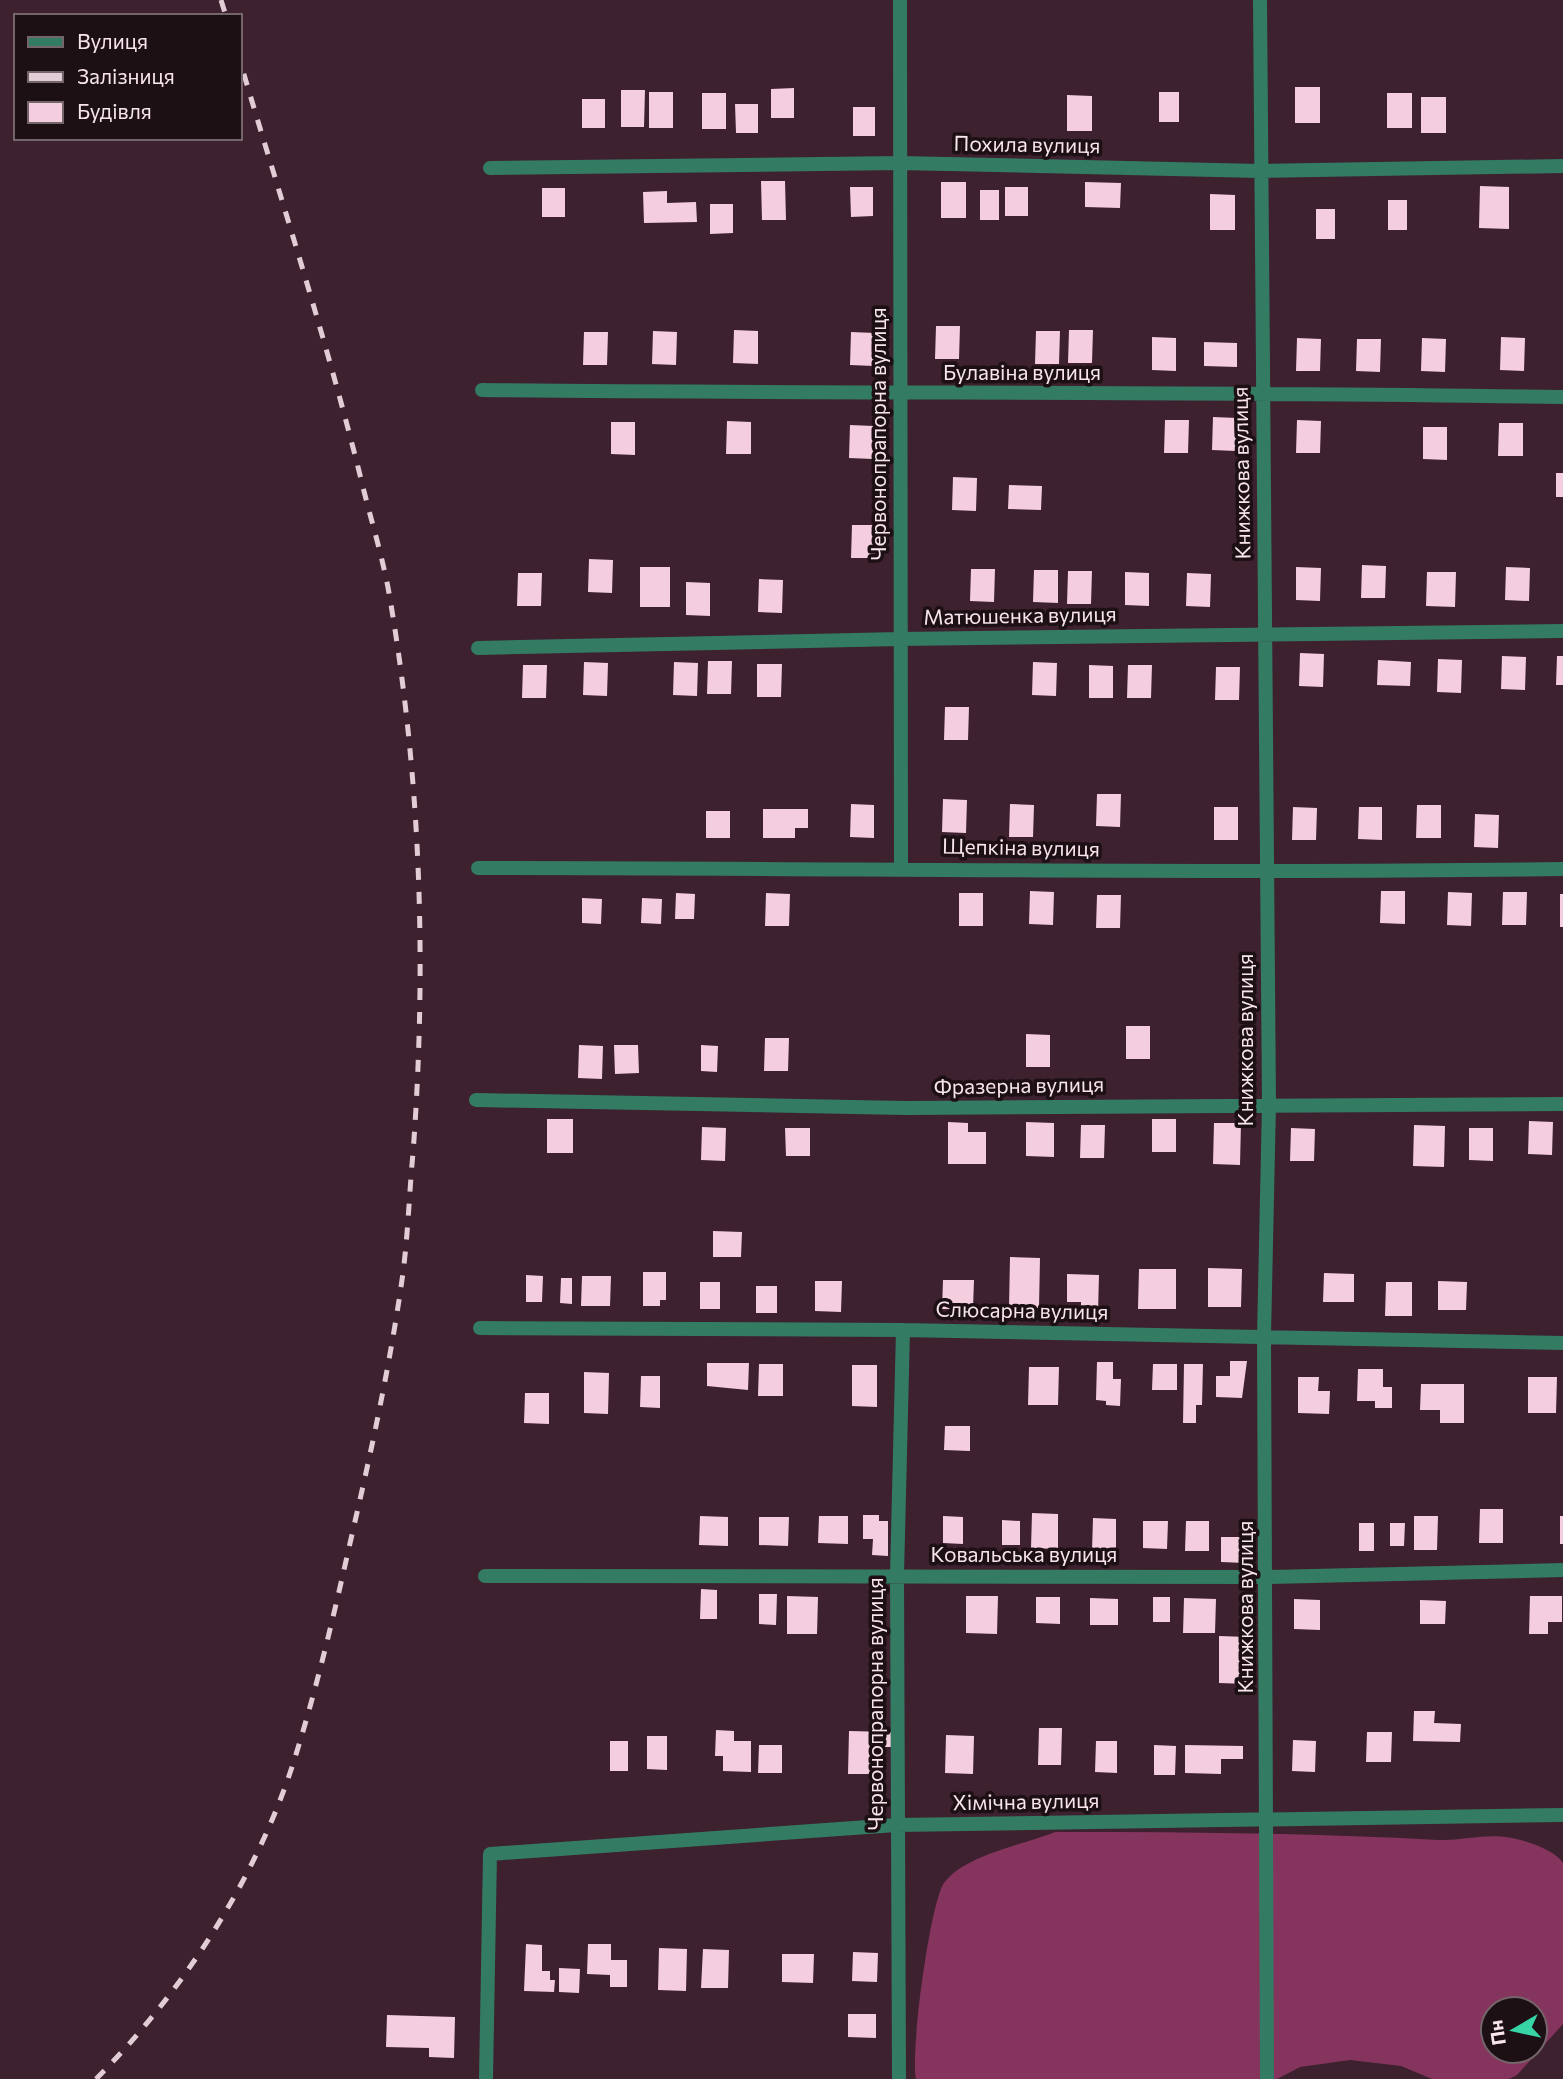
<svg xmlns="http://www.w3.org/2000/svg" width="1563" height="2079" font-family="Commissioner,sans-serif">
  <rect width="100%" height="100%" fill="#3d212e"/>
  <path fill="#85355d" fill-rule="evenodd" d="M1055 1832C1183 1832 1310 1833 1438 1840 1463 1841 1487 1833 1512 1838 1527 1841 1555 1850 1563 1863V2024L1517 2075 1509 2079H1432L1401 2066 1350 2060 1300 2067 1277 2079H916C910 2054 930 1903 944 1883 965 1855 1023 1845 1055 1832ZM1493 2009H1535V2051H1493Z"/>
  <path fill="#f4cede" d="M1295 87H1320V123H1295Z
    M794 88V118H771V89Z
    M621 90H645L644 127H621Z
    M649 92H673V128H649Z
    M1159 92H1179V122H1159Z
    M702 93H726V129H702Z
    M1387 93H1412V128H1387Z
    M1067 95 1092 96V131H1067Z
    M1421 97H1446V133H1421Z
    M582 99H605V128H582Z
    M735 104H758V133H736Z
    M853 107H875V136H853Z
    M761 181H785L786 220H762Z
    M941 182H966V218H941Z
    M1085 182 1121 183 1120 208 1085 207Z
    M1480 186 1509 187V229L1479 228Z
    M850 187H873V216L851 217Z
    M1005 187H1028V216H1005Z
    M542 188H565V217H542Z
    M980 190H999V220H980Z
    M667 191V203L696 202 697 222 644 223 643 192Z
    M1210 194 1235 195V230H1210Z
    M1388 200H1407V230H1388Z
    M710 204H733V233L710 234Z
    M1316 209H1335V239H1316Z
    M936 326H960L959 359H935Z
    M734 330 758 331V364L733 363Z
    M1069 330H1093L1092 363H1068Z
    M653 331 677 332 676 365 652 364Z
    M1036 331H1060L1059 364H1035Z
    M584 332H608L607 365H583Z
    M851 332 875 333 874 366 850 365Z
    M1152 337 1176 338V371L1152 370Z
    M1501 337 1525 338 1524 371 1500 370Z
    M1297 338 1321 339 1320 371H1296Z
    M1422 338 1446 339 1445 372 1421 371Z
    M1357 339H1381L1380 372 1356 371Z
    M1204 342 1237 343V367L1204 366Z
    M1213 417 1237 418 1236 451 1212 450Z
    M1165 420H1189L1188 453H1164Z
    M1297 420 1321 421 1320 453H1296Z
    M727 421 751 422V454H726Z
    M611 422H635V455L611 454Z
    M1499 423H1523V456H1498Z
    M850 425 874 426 873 459 849 458Z
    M1423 427H1447V460L1423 459Z
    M1556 473H1563V497H1556Z
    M953 477 977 478 976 511 952 510Z
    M1009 485 1042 486 1041 510 1008 509Z
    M852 525H875V558H851Z
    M589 559 613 560 612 593 588 592Z
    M1362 565 1386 566 1385 598H1361Z
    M640 567H670V607H640Z
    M1296 567 1321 568 1320 601 1296 600Z
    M1506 567 1530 568 1529 601 1505 600Z
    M971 569H995L994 602 970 601Z
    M1034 570H1058V603L1033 602Z
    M1068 571H1092L1091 604H1067Z
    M1125 572 1149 573V606L1125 605Z
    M1427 572H1456L1455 607 1426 606Z
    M518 573H542L541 606H517Z
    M1187 573 1211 574 1210 607 1186 606Z
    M759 579 783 580 782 613 758 612Z
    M686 582 710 583V616L686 615Z
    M1300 653 1324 654 1323 687 1299 686Z
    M1502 656 1526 657 1525 690 1501 689Z
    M1557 656H1563V685H1556Z
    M1438 659 1462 660 1461 693 1437 692Z
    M1378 660 1411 662 1410 686 1377 685Z
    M708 661H732L731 694H707Z
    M584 662 608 663 607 696 583 695Z
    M674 662 698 663 697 696 673 695Z
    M1033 662 1057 663 1056 696 1032 695Z
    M757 664H782L781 697H757Z
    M523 665H547L546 698H522Z
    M1089 665 1113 666V698H1089Z
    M1128 665H1152L1151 698H1127Z
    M1216 667H1240L1239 700H1215Z
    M945 707H969L968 740H944Z
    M1097 794H1121L1120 827 1096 826Z
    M943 799 967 800 966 833 942 832Z
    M851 804 874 805V838L850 837Z
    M1010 804 1034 805 1033 837H1009Z
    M1417 805H1441V838H1416Z
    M1214 807H1238V840H1214Z
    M1293 807 1317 808 1316 840H1292Z
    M1359 807H1382V840L1358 839Z
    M763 809H808V828H795V838H763Z
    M706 811H730V838H706Z
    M1475 814 1499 815 1498 848 1474 847Z
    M1030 891 1054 892 1053 925 1029 924Z
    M1381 891H1405V924L1380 923Z
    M1448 892 1472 893 1471 926 1447 925Z
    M1503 892H1527L1526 925H1502Z
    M676 893 695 894 694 919H675Z
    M766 893 790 894 789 926H765Z
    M959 893H983V926H959Z
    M1560 894H1563V927H1560Z
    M1097 895H1121L1120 928H1096Z
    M582 898 602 899 601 924 582 923Z
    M642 898 662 899 661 924 641 923Z
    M1126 1026H1150V1059H1126Z
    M1026 1034 1050 1035V1067H1026Z
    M765 1038H789L788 1071H764Z
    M579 1045 603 1046 602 1079 578 1078Z
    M614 1045H638L639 1073 615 1074Z
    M701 1045 718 1046 717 1072 701 1071Z
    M547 1119H573V1153H547Z
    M1152 1119H1176V1152H1152Z
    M1529 1121 1553 1122 1552 1155 1528 1154Z
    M948 1122 968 1123V1132H986V1164H948Z
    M1026 1122 1054 1123V1157L1026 1156Z
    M1214 1123H1241L1240 1165 1213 1164Z
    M1081 1125H1105L1104 1158H1080Z
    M1414 1125 1445 1126 1444 1167 1413 1166Z
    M702 1127 726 1128 725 1161 701 1160Z
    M785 1128H810V1156H786Z
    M1291 1128 1315 1129 1314 1161H1290Z
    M1469 1128H1493V1161L1469 1160Z
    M713 1231 742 1232 741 1257H713Z
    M1010 1257 1040 1258 1039 1308H1009Z
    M1208 1268 1242 1269 1241 1307H1208Z
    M1139 1269H1176V1309H1138Z
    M643 1272H666V1300H660V1306H643Z
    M1324 1273 1354 1274V1302H1323Z
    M1067 1274 1099 1275 1098 1313 1081 1312V1302H1067Z
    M526 1275 543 1276 542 1302H526Z
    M582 1276H611L610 1306H581Z
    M561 1278H572V1304L560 1303Z
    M943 1280H974L973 1309H942Z
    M815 1281H842L841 1312 815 1311Z
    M1438 1281 1467 1282 1466 1310H1438Z
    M700 1282H720V1309H700Z
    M1386 1282H1412V1316H1385Z
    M756 1286H777V1313H756Z
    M1230 1361H1247L1242 1398 1216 1397V1376H1230Z
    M1097 1362H1113V1379H1121L1120 1406 1106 1405V1401L1096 1400Z
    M707 1363H749L748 1390 707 1386Z
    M759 1364H783V1396H758Z
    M1153 1364H1177V1390H1152Z
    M1184 1364H1203L1202 1405H1196V1423H1183Z
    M852 1365H877V1407L852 1406Z
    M1029 1367H1059L1058 1405H1028Z
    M1358 1369H1383V1387H1392V1408H1375V1401H1357Z
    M584 1372 609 1373 608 1414 584 1413Z
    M641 1376H660V1408L640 1407Z
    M1298 1377H1319L1318 1391H1330L1329 1414 1298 1413Z
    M1528 1377H1557L1556 1413H1528Z
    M1421 1384H1464V1423H1440V1410H1420Z
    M525 1393H549V1424L524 1423Z
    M945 1426H970V1451L944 1450Z
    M1480 1509H1503V1543H1479Z
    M1032 1513 1058 1514V1549L1031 1548Z
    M863 1515H879V1521H888V1556L872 1555 873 1539H863Z
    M700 1516 728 1517V1546L699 1545Z
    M819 1516H848V1544L818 1543Z
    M943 1516 963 1517V1544L943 1543Z
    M1414 1516H1438L1437 1550H1414Z
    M1560 1516H1563V1544H1560Z
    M759 1517H789L788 1546 759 1545Z
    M1093 1518 1116 1519V1551H1092Z
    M1002 1520 1020 1521V1545H1002Z
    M1143 1521H1168L1167 1549 1143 1548Z
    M1186 1521H1209V1551H1185Z
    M1359 1523H1374V1551H1359Z
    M1390 1523H1405L1404 1546H1390Z
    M1221 1537H1245V1563L1221 1562Z
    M701 1589 717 1590V1619H700Z
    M759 1594H777L776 1625 759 1624Z
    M787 1596 818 1597 817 1634H787Z
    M966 1596H998L997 1634 966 1633Z
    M1530 1596H1562V1622H1548V1634H1529Z
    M1036 1597H1060V1624L1036 1623Z
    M1153 1597H1170V1622H1153Z
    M1090 1598 1118 1599V1625H1090Z
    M1184 1598 1216 1599 1215 1633H1183Z
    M1294 1599 1320 1600V1630L1294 1629Z
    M1420 1600 1446 1601 1445 1624H1420Z
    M1219 1636 1248 1637 1247 1684 1219 1683Z
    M1414 1711H1435L1434 1723 1461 1724 1460 1742 1413 1741Z
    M1039 1728H1062L1061 1765H1038Z
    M716 1730 734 1731V1741H751V1772L723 1771V1756H715Z
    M849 1731 891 1732V1747H873V1774H848Z
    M1367 1732H1392L1391 1762H1366Z
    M946 1735 974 1736 973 1774 945 1773Z
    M647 1736H667V1770L647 1769Z
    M1293 1740 1316 1741 1315 1772 1292 1771Z
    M610 1741H628V1771H610Z
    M1096 1741H1117V1773L1095 1772Z
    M759 1745H782V1773H758Z
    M1154 1745 1176 1746 1175 1775H1154Z
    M1185 1745 1243 1746V1759H1221V1774L1185 1773Z
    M526 1944 542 1945V1971H550V1980H555L554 1992 524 1991Z
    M588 1944H611V1960H627V1987H610V1975L587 1974Z
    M659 1948 687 1949 686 1991 658 1990Z
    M703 1949 729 1950 728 1988H701Z
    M853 1952 878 1953 877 1982 852 1981Z
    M782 1954H814L813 1983 782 1982Z
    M559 1968 580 1969 579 1993 559 1992Z
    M848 2014H876V2038L848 2037Z
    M387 2015 455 2017 454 2058 429 2057V2048L386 2047Z"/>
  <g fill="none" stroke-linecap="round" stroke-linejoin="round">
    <path stroke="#347b63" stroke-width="14" d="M900 0 901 868
      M1260 0 1269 1104 1264 1336 1267 2079
      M490 168 900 163 1260 171 1563 166
      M482 390C842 394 1203 391 1563 397
      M478 648 900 639 1563 631
      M478 868C840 868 1201 874 1563 869
      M476 1100 905 1108 1563 1104
      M480 1328 903 1330 1563 1343
      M485 1576 1268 1577 1563 1570
      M486 2079 490 1854 896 1825 1563 1815
      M899 2079 897 1575 903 1330"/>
    <path stroke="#e2cdd6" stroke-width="5" stroke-dasharray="12 12" stroke-linecap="butt" d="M221 0 226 16
      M96 2079C182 1993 254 1882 292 1767 317 1689 335 1610 353 1530 372 1448 390 1364 402 1280 408 1238 409 1195 413 1153 427 965 421 778 389 593 382 554 370 517 361 479 326 338 281 200 240 61"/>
  </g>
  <g text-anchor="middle" stroke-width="7" stroke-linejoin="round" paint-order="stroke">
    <g font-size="21" fill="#f8e4ec" stroke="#1c1015">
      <text transform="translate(1027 145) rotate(1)" y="7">Похила вулиця</text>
      <text x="1022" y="380">Булавіна вулиця</text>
      <text transform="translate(879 434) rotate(-90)" y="7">Червонопрапорна вулиця</text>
      <text transform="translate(1242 473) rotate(-91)" y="7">Книжкова вулиця</text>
      <text transform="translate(1020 616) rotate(-1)" y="7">Матюшенка вулиця</text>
      <text transform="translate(1021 848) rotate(1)" y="7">Щепкіна вулиця</text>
      <text transform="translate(1246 1040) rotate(-90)" y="7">Книжкова вулиця</text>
      <text transform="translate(1019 1086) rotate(-1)" y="7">Фразерна вулиця</text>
      <text transform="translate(1022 1311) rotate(1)" y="7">Слюсарна вулиця</text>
      <text x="1024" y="1562">Ковальська вулиця</text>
      <text transform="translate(1246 1607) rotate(-90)" y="7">Книжкова вулиця</text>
      <text transform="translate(876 1704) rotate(-90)" y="7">Червонопрапорна вулиця</text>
      <text transform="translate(1026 1802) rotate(-1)" y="7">Хімічна вулиця</text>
    </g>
  </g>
  <rect x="14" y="14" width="228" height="126" fill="#1c1015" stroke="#74656b" stroke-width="2"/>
  <rect x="28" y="37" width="35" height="10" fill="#347b63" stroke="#74656b" stroke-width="2"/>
  <text x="77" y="49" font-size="21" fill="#f8e4ec">Вулиця</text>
  <rect x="28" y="72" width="35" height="10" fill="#e2cdd6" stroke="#74656b" stroke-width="2"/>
  <text x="77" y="84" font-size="21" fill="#f8e4ec">Залізниця</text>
  <rect x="28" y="102" width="35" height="21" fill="#f4cede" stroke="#74656b" stroke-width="2"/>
  <text x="77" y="119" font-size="21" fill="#f8e4ec">Будівля</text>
  <g transform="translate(1514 2030) rotate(261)"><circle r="33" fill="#1c1015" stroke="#74656b" stroke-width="2"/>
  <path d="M0-5L12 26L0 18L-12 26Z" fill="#37d4a6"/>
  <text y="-10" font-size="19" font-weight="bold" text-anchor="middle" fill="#f8e4ec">Пн</text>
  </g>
</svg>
